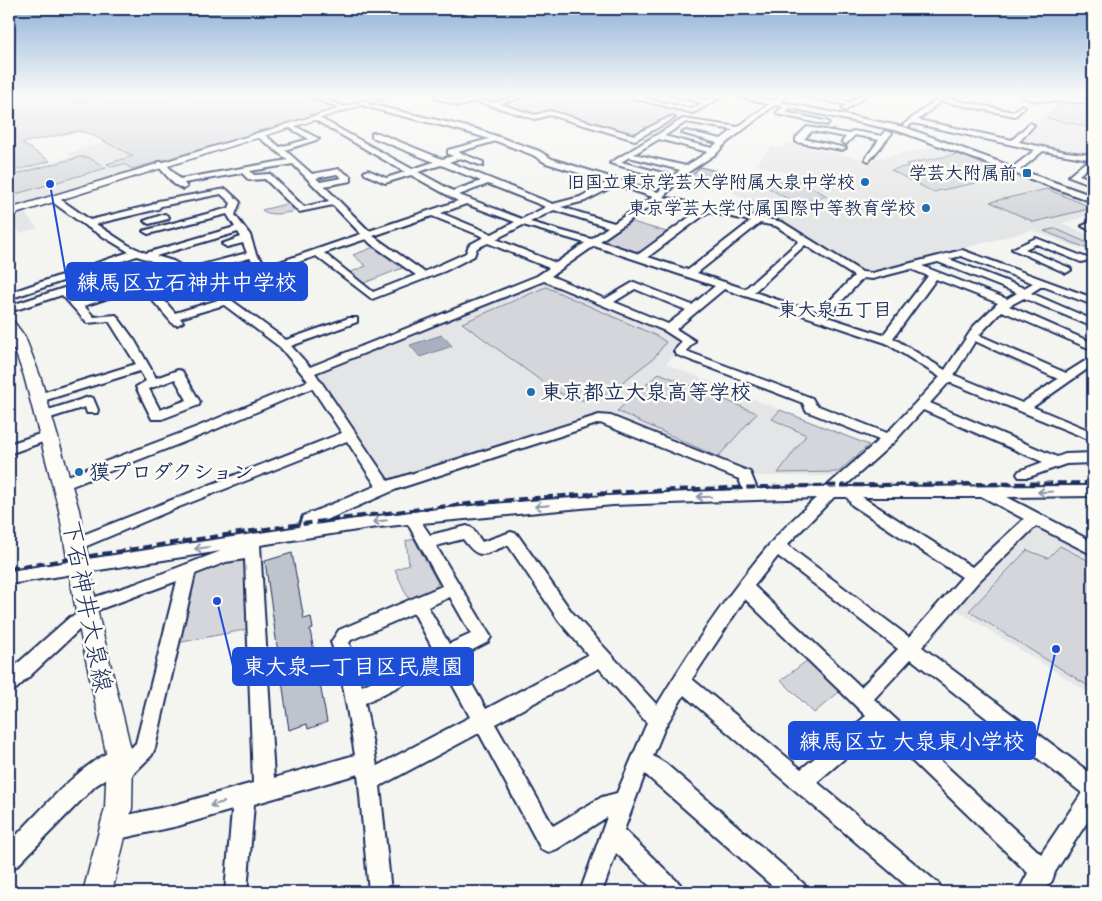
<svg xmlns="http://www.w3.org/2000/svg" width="1102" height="901" font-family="'Indie Flower','Klee One',sans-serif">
  <rect width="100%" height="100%" fill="#f4f4f1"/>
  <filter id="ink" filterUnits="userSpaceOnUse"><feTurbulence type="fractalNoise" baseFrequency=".02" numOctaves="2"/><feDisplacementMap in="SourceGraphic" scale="10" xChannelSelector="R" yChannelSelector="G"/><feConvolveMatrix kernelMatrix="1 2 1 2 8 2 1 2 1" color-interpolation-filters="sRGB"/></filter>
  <g filter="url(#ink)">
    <path fill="#e4e5e6" d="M1062 99 1093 101V157L1067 153 1018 142 1031 125Z
      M108 142 153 165 9 210V173L71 156 67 153Z
      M786 143 868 160 944 145 1093 202V214L1062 223 1093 237V253L1033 231 1036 229 867 274H862L729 190 797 175 755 165 772 146 781 148Z
      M23 211 31 221 38 228 20 233 13 224 9 226V216Z
      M540 281H544L684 340 685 343 666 364 869 445 834 476H754L603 415 388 481 313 374Z
      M1033 528H1043L1093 553V695L955 609Z"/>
    <path fill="#d4d6db" stroke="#78829c" d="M9 95H305L341 108 132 169 124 164 112 167 107 164 133 156 88 133 78 131 22 143 50 161 9 172Z
      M527 95H643L634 98 681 109 637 136 549 112 536 116 496 104Z
      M1067 100 1093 103V125L1089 127 1046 118Z
      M959 154 992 168 1003 177 933 192 891 170 909 166 906 164Z
      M80 157H88L106 168 9 196V176Z
      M794 178 827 196 796 204 764 185Z
      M1047 189 1093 208 1034 222 990 202Z
      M746 201 776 220 717 208Z
      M290 203 297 209 296 211C285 213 270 217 262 210Z
      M629 221 670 233 640 255 597 242Z
      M1053 229H1056L1092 245 1086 248 1044 231Z
      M377 246 405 267 359 285 346 274 366 266 353 255Z
      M546 287 657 336 666 342 654 358 607 394 589 400H576L555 391 462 323Z
      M659 373 757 413 718 457 617 411Z
      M780 410 869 445 838 472 778 473 806 435 772 419Z
      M414 539 438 583 435 588 409 600 395 570 409 564 406 541Z
      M1060 546 1093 563V689L969 611 1027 550 1048 558Z
      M246 559 249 629 177 643 194 572 223 560Z
      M812 657 845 687 814 713 781 680Z"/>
    <path fill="#aab0bf" stroke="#717c98" d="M25 95H107L94 98 111 96 80 102Z
      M442 335 452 346 420 357 410 345Z"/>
    <path fill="#bfc3cc" stroke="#1b2f5e" d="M700 167 716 171 700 186 683 183Z
      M292 553 304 619 311 617 313 629 310 630 327 722 308 729 307 724 289 730 265 561Z"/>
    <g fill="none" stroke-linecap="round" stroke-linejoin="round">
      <g stroke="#1b2f5e" stroke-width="4">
        <path id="minor" d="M305 95H313L348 108 343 109Z
          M437 95 460 102 469 99 459 95C471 95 482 102 493 102 505 101 516 95 528 95L500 104 535 115 550 111 634 135 670 117 675 118 635 140 550 115 535 119 476 101 460 106 435 98Z
          M640 95H648L643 98 692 109 703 103 671 95H681L708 100 718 95H725L693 113 633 98Z
          M732 95H742L773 101 781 95H788L780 102 904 127 1013 167 1035 150 913 123 907 127 903 125 942 95H948L945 98 1013 112 1022 105 1025 107 1015 116 941 101 918 120 1012 140 1030 123 1034 125 1019 142 1066 152 1093 155V163L1079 175 1093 180V185L1069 176 1089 159 1043 151 1020 170 1093 196V202L899 131 791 108 785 112 829 122 827 125 777 114V112L784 107 775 105 725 144 717 153 684 175 663 197 782 222 862 272 872 273 962 250 1093 298V305L1042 286 1031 293 1093 320V327L1024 298 1009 306 1093 343V350L1002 311 979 335 1066 373 1093 356V365L1033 407 1093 432V441L949 382 930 403 1057 457 1065 454 1093 453V463L1066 464 1029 477H1019L1017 474 1019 471 1043 462 923 410 894 442 844 487 1093 486V496L1007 497 1093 542V555L1036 526 979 581 922 647 1093 775V813L1055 872 1052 881 1042 892H1018L1028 873 879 729 817 782 939 884 942 892H914L684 695 665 727 653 756 666 764 804 884 807 892H779L645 774 624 830 680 884 683 892H656L616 853 602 892H580L607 817 557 849 549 852 541 849 479 733 380 786 391 892H369L358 774 254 804 247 892H225L232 810 178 826 114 840 106 837 103 829 106 821 114 818 178 804 253 783 245 559 226 562 195 574 155 748 152 755 129 778 122 781 115 778 113 774 95 786 17 866 9 869V843C41 811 78 764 120 747L128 751 136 743 177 581 92 612 97 618 94 623 82 627 16 689 9 691V671L70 617 82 613 78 607 80 602 135 584 221 551 9 584V571L299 527 303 516 376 486 347 441 179 507 82 548 76 550 70 548 68 544 70 540 342 433 312 388 207 433 67 488H57L55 484 57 480 197 427 308 381 280 347 224 305 180 318 183 322 177 325 173 324 141 287 84 306 94 317 116 315 135 341 156 378 178 370 182 371 200 402 199 405 162 419H152L136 387 146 381 140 371 43 401H35L33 398 35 395 136 364 109 321 87 323 62 295 9 312V306L64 288 68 289 79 301 174 269 137 256 9 299V293L129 252 84 225 51 201V197H57L90 220 152 205 158 201 226 189 240 202 235 215 250 235 256 254 268 266 361 234 333 205 299 212 265 179 249 180 242 173 184 183 187 187 183 189 174 184 158 166V162H164L180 179 288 160 254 134 261 132 280 147 309 139 285 125 291 124 319 139 285 150 312 174 339 169 351 177V181L324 186 369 231 458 201 411 175 385 183 365 174 364 172 368 170 386 178 405 172 312 118V116H316L412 169 434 162 372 137V133H378L442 159 453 156 448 154V150L489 139C446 124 401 118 359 104V102L476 129 539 151 552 159 658 192 670 180 610 163 683 119 738 127 769 104ZM686 122 733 130 721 139 686 131 682 133 717 143 712 148 664 136ZM659 139 708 152 686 166 634 154ZM496 141 533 155 546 163 608 182 580 197 553 204 449 162 460 158 483 166V162L458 152ZM629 157 680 170 674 176 621 162ZM293 164 329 201 304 207 270 174 254 175 250 171ZM441 165 481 181 453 191 418 172ZM337 174 342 178 320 182 316 178ZM488 184 546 207 522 219 459 195ZM616 185 653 197 614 223 561 207 585 201ZM221 194 231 203 229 208 143 231 148 234 227 214 235 227 146 253 128 245 96 224 158 209 161 206ZM658 201 699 210 639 254 600 241ZM466 204 515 222 492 234 441 213ZM554 210 608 227 591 239 530 222ZM708 212 751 221 688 270 648 257ZM432 216 484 237 469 245 466 253 424 272 373 236ZM760 223 776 226 799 241 745 289 697 273ZM523 225 585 243 556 263 496 239ZM238 232 241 237 222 244 227 247 243 243 247 253 187 269 173 261 156 256ZM366 239 371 244 416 275 373 292 324 253ZM488 243 549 268 537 276 310 367 291 346 357 322V318H349L286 340 194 273 250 258 261 270 269 272 316 256 372 299 445 271 474 256 477 248ZM805 245 854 276 818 313 754 292ZM594 246 715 286 692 305 634 282 605 299 551 276ZM961 256 1033 283 1024 288 949 259ZM938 262 1017 293 1007 299 922 266ZM911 269 928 276 883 335 827 317 863 278 872 279ZM181 274H182L218 300 175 313 150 284ZM936 279 998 303 974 326 945 370 893 338ZM544 281 665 331 682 342 674 351 677 355 803 403 806 411 879 440 826 487 757 489 750 472 611 416 599 415 388 481 315 373ZM635 289 686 310 668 324 614 302ZM724 289 886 343 940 377 887 433 816 405 812 398 686 351 695 341 676 329ZM975 341 1058 379 1022 403 954 375ZM175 379 187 400 160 410 149 389ZM600 423 739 479 743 490C600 495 456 503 315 525L397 489ZM834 497H847L852 505 962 577 909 637 787 545ZM862 497H983L1024 519 972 567ZM816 498C800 513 784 527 770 544 727 594 691 649 657 705L571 611 517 534 511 532 482 542 472 528 467 526 430 535 422 523 613 505ZM408 524 442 586 339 630 331 642 340 668 355 755 274 778 260 545 370 528ZM463 539C480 562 483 554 508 545L559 621 588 655 486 709 457 658 488 642 491 637 436 546ZM778 556 898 649 861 687 754 586ZM450 597 471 634 449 644 428 607ZM745 599 866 716 801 769 692 679ZM414 613 434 651 362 686 349 643 351 640ZM911 659 1082 793 1041 854 874 699ZM442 665 470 717 377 766 365 703ZM599 668 647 723 617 793 602 797 553 826 495 724Z
          M800 95H811L850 102 860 95H867L845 111 842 109 846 105Z
          M1021 95 1093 99V103L1032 100Z
          M807 127 849 134 853 131 882 136 885 131 892 133 869 161 865 159 879 140 855 135 846 144 842 142 846 137 812 131 804 139 846 148 842 150 796 142V138Z
          M165 214 169 217 168 219 149 224 144 221Z
          M1093 221V232L1082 226Z
          M1036 238 1087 258 1089 260 1081 262 1036 244 1025 249 1070 268 1071 270 1066 273 1012 249Z
          M21 342 25 343V347L9 351V345Z
          M89 397 93 398 98 410 97 413H87L85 407 44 420 37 416 39 413Z
          M49 431 56 435 54 438 9 454V444Z"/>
      </g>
      <g stroke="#1b2f5e" stroke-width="3">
        <path id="major" d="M383 95H394L9 216V209Z
          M9 321 14 322 25 337 40 376 79 510 99 618 133 757 132 808 112 892H83L105 808 107 757 77 618 59 510 24 376 9 334Z"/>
      </g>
      <use href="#minor" fill="#fdfcf7" fill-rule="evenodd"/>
      <use href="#major" fill="#fdfcf7" fill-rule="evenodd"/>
      <path stroke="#1b2f5e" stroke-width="4" stroke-dasharray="9 4.5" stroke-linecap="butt" d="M9 569C184 541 359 512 535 498 721 484 907 485 1093 483"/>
    </g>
    <defs><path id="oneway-shaft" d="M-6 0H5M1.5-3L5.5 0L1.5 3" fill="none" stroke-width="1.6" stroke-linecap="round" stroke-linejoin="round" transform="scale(1.25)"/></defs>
    <g stroke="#8c96aa">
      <use href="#oneway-shaft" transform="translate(1045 492) rotate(179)"/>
      <use href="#oneway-shaft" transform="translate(704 497) rotate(178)"/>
      <use href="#oneway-shaft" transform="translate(542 506) rotate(175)"/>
      <use href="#oneway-shaft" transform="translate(380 521) rotate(174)"/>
      <use href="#oneway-shaft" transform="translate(202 548) rotate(172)"/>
      <use href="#oneway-shaft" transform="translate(217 804) rotate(165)"/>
    </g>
  </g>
  <linearGradient id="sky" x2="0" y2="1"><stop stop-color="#8fb2d8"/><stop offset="0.43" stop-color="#fafaf9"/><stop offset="1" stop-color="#fafaf9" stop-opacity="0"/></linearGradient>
  <rect width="1102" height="221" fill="url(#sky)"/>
  <g fill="#1f6fb2" stroke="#fdfcf7" stroke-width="2">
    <rect x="1022" y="168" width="10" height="10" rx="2.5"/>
    <circle cx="865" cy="182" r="5"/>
    <circle cx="926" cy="208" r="5"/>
    <circle cx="531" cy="392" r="5"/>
    <circle cx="79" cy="472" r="5"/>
  </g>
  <g text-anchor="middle" stroke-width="5" stroke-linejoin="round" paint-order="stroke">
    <g font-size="18" font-weight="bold" fill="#1b2f5e" stroke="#fdfcf7" text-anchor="end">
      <text x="1017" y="179">学芸大附属前</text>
      <text x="855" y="188">旧国立東京学芸大学附属大泉中学校</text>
      <text x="916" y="214">東京学芸大学付属国際中等教育学校</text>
    </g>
    <g font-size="19" font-weight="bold" fill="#1b2f5e" stroke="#fdfcf7">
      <text x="835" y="316">東大泉五丁目</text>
    </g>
    <g font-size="21" font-weight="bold" fill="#1b2f5e" stroke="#fdfcf7" text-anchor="start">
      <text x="541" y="399">東京都立大泉高等学校</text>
      <text x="89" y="479">獏プロダクション</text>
    </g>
    <g font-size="25" fill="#1b2f5e" stroke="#fdfcf7">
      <text transform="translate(88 606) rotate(79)" y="9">下石神井大泉線</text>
    </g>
  </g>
  <path fill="none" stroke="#1d4ed8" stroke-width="2" d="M50 184L67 282M217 601L233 666M1056 649L1035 741"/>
  <g fill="#1d4ed8" stroke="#fdfcf7" stroke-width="2">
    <circle cx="50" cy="184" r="5"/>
    <circle cx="217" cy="601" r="5"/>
    <circle cx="1056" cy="649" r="5"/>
  </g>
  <g fill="#1d4ed8" stroke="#1d4ed8" stroke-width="2">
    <rect x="67" y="263" width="240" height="37" rx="5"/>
    <rect x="233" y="648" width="240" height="37" rx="5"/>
    <rect x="789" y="722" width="246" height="37" rx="5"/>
  </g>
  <g font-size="22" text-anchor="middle" font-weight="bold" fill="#fff">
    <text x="187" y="290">練馬区立石神井中学校</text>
    <text x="353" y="674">東大泉一丁目区民農園</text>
    <text x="912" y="749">練馬区立 大泉東小学校</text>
  </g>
  <rect width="1102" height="901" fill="none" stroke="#fdfcf7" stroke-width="30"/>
  <rect x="15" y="15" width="1072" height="871" fill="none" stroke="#1b2f5e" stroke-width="2" filter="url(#ink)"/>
</svg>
